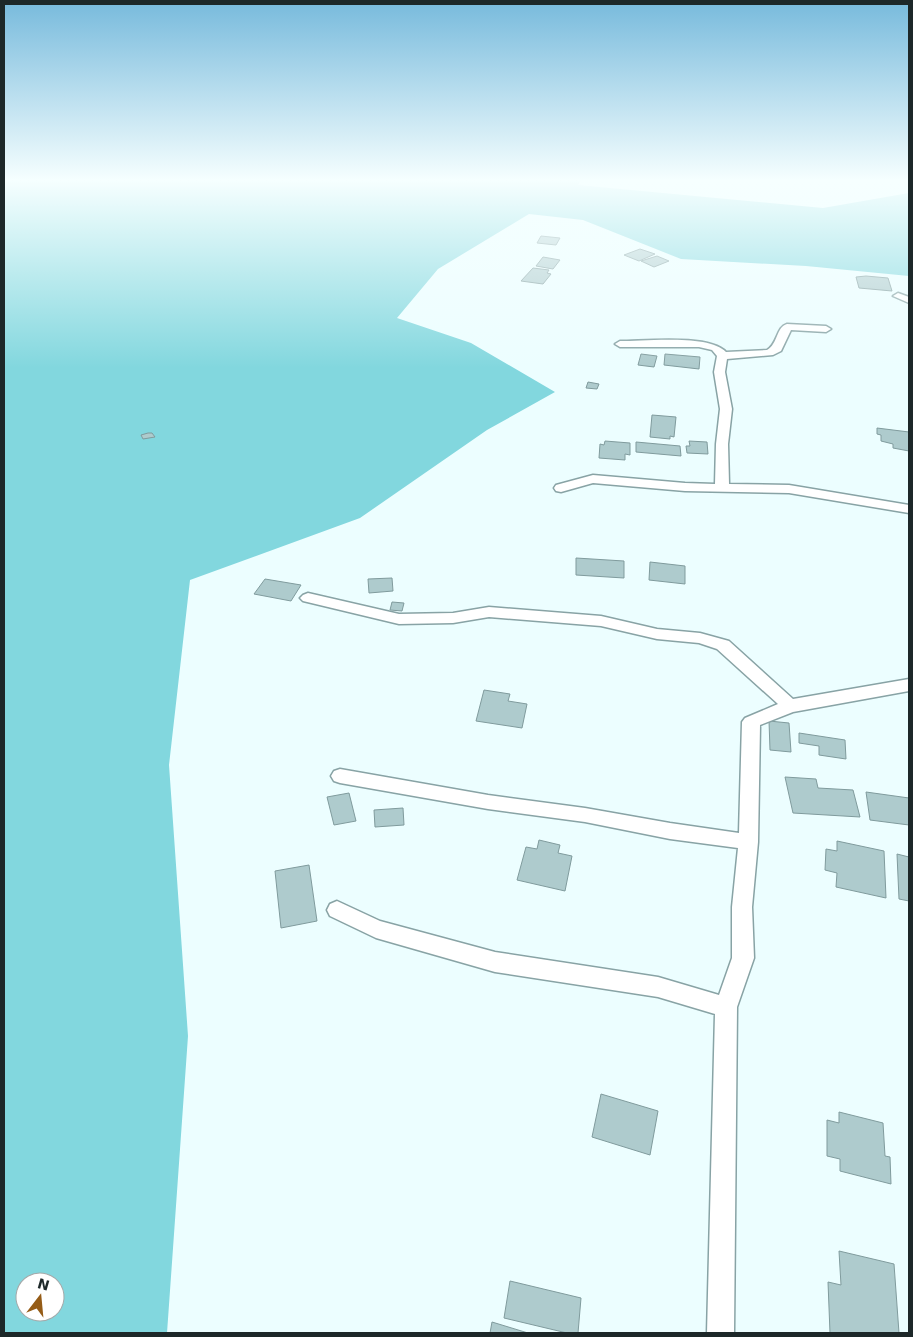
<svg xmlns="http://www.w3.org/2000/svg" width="913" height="1337" font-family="'DejaVu Sans',sans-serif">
  <rect width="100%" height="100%" fill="#ecfeff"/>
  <path fill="#82d7de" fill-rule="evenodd" d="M4 180H581L578 185 823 208 909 193V276L806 266 681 259 583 220 529 214 438 269 397 318 471 343 555 392 487 430 360 518 190 580 169 765 188 1036 167 1333H4ZM25 1282H55V1312H25Z"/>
  <path fill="#aecbcd" stroke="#809b9d" d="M541 236 560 238 556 245 537 243Z
    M640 249 655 254 639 261 624 255Z
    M657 256 669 261 654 267 641 261Z
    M543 257 560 260 553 269 536 266Z
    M533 268 549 270 547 273 551 274 543 284 521 281Z
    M866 276 888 278 892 291 859 288 856 277Z
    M641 354 657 356 654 367 638 365Z
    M665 354 700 357 699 369 664 365Z
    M588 382 599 384 597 389 586 388Z
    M652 415 676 417 674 437 670 436V439L650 437Z
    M877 428 909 432V451L893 448V444L881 441V435L877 434Z
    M148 433H152L155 437 143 439 141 435Z
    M605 441 630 443V455L625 454V460L599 458 600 444 604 445Z
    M689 441 707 442 708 454 687 453 686 446H690Z
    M636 442 680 446 681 456 636 452Z
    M576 558 624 561V578L576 575Z
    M650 562 685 566V584L649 580Z
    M392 578 393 591 369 593 368 579Z
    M265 579 301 585 291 601 254 594Z
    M392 602 404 603 402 611 390 610Z
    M484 690 510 694 508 701 527 704 522 728 476 721Z
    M769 721 789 723 791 752 770 750Z
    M799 733 845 740 846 759 819 755V746L799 743Z
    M785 777 816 779 818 788 853 790 860 817 793 813Z
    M866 792 909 798V825L870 820Z
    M349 793 356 821 334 825 327 797Z
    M403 808 404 825 375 827 374 810Z
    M539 840 560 845 558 853 572 856 565 891 517 880 526 847 537 849Z
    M837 841 884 851 886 898 836 887 837 873 825 870 826 849 837 851Z
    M897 854 909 857V901L899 899Z
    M309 865 317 921 281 928 275 871Z
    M601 1094 658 1111 650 1155 592 1137Z
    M839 1112 883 1123 885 1156 890 1157 891 1184 840 1171V1159L827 1156V1120L839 1123Z
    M839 1251 894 1264 899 1333H830L828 1282 841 1285Z
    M510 1281 581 1298 578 1333H567L504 1318Z
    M492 1322 528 1333H490Z"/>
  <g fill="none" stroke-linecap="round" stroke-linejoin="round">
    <g stroke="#88a3a5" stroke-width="3">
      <path id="minor" d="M898 293 909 297V303L893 296Z
        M787 324 826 326 831 329 826 332 791 330 781 351 773 355 727 359 725 372 732 409 728 444 729 484 789 485 909 505V513L789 493 685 491 593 483 561 492 556 491 554 488 556 485 593 475 685 483 715 484 716 444 720 409 714 372 717 356 712 350 699 347H620L615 344 620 341C645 341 710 334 726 352L767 350C778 344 776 327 787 324Z
        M308 593 399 614 453 613 489 607 601 616 657 629 700 633 729 641 793 699 909 679V691L793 712 760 725 758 842 752 907 754 958 737 1007 734 1333H707L715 1014 658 997 495 972 376 938 330 916 327 910 330 904 337 901 380 921 495 952 658 977 719 995 732 958V907L738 848 670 839 585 822 488 809 340 783 334 781 331 776 334 771 340 769 488 795 585 808 670 823 739 833 742 722 745 718 778 704 717 649 699 643 657 639 601 626 489 617 453 623 399 624 303 601 300 598 303 595Z"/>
    </g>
    <use href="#minor" fill="#fff" fill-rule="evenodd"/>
  </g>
  <linearGradient id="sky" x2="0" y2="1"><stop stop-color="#77badc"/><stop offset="0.49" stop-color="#f6ffff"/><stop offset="1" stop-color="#f6ffff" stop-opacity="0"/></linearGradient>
  <rect width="913" height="368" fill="url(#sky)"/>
  <rect width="913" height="1337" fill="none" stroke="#1d2829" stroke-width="10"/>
  <g transform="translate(40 1297) rotate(16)"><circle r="24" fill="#ffffff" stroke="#a5a9a9"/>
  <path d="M0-4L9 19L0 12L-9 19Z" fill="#955c17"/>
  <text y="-8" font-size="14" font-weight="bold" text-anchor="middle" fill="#1d2829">N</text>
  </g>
</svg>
